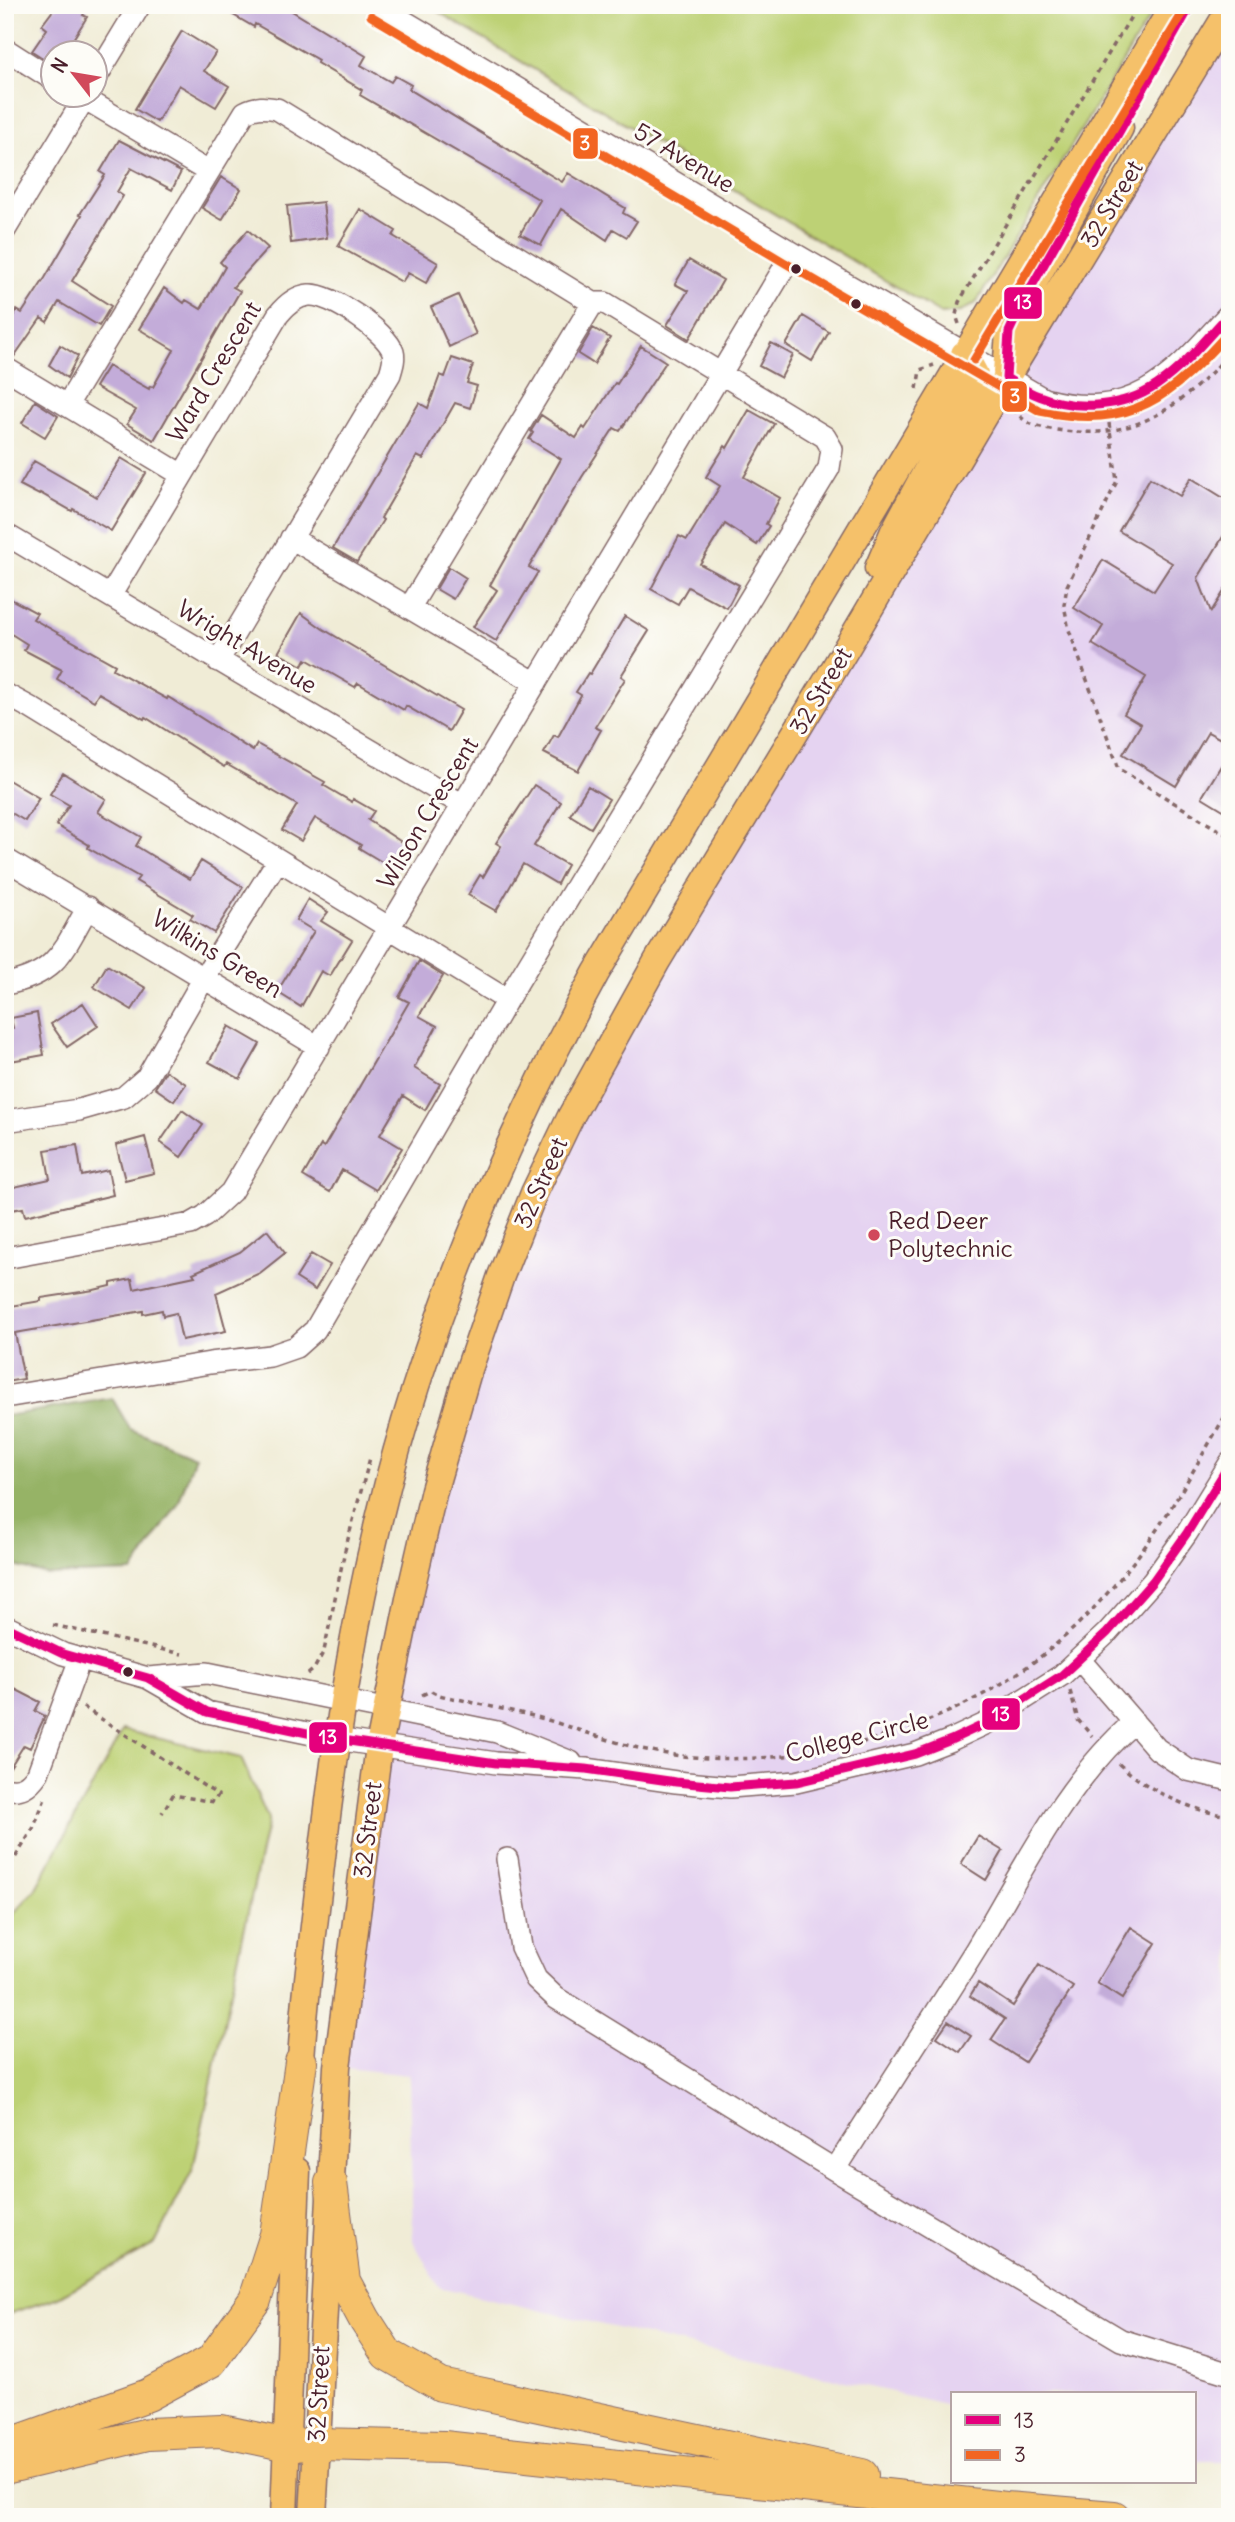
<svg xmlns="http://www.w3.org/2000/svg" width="1235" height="2522" font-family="Delius,sans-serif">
  <rect width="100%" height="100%" fill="#fdfcf7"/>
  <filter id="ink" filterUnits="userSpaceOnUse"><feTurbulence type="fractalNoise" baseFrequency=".0143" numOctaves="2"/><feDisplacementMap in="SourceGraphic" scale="14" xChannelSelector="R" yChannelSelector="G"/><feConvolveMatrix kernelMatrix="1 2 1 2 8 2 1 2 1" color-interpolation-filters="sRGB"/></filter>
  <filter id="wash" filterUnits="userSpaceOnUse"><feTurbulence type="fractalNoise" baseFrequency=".00686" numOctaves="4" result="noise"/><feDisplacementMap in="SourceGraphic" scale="28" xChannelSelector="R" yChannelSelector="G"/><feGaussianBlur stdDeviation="1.57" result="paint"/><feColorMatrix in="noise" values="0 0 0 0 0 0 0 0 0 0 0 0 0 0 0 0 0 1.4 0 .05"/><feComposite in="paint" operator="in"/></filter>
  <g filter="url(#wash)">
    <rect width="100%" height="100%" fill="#f0ecd6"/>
    <path fill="#e5d3f1" d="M1230 9V2461H1195V2394H953V2406L439 2287 413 2241 409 2075 337 2067 410 1594 534 1193Z"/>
    <path fill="#bdd174" stroke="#847850" stroke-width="2" d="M427 5H1157L976 303 960 312 941 314Z
      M123 1730 241 1758 268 1819 193 2169 155 2244 56 2298 5 2315V1923L35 1890Z"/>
    <path fill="#96b366" stroke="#706948" stroke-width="2" d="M112 1398 130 1429 195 1456 178 1504 132 1572 47 1575 5 1563V1416Z"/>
    <g id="blocks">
      <path fill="#c3acd9" d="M57 5H90L83 15 87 17 65 52H52V64L32 51 47 29 42 25Z
        M216 5H282L366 56 361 65 391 82 395 76 411 85 409 89 562 182 568 173 625 208 623 213 637 221 627 237 613 229 607 240 561 209 541 245 520 234 540 200 360 95 362 90 317 63 318 60 255 24 254 27Z
        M182 31 216 52 204 71 229 86 216 107 179 85 157 122 135 109Z
        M119 140 181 172 172 190 131 168 117 192 123 196 72 281 111 306 99 326 59 302 47 322 41 318 13 358 5 355V329L17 310 22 313 45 278 82 215 80 214 105 175 100 172Z
        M221 177 241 189 222 220 202 208Z
        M323 202 327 238 291 243 287 206Z
        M360 209 396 231 393 236 438 263 426 283 408 273 402 282 338 246Z
        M248 230 268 248 233 287 240 291 154 440 127 424 136 410 95 387 108 366 149 389 150 386 153 387 174 350 139 329 152 308 164 288 184 303 186 300 201 309 225 267 220 262Z
        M689 260 723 280 689 339 667 325 688 291 675 284Z
        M458 295 476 334 449 347 431 307Z
        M803 316 829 332 812 361 786 345Z
        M593 328 610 338 594 364 578 354Z
        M771 343 793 355 781 378 759 366Z
        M60 345 78 356 67 378 49 365Z
        M641 346 666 362 620 431 614 428 582 477 529 567 538 572 496 641 473 627 497 590 490 585 561 459 529 439 533 433 531 431 541 415 576 438 583 427 585 429 615 383 617 384Z
        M452 358 473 365 467 383 477 386 470 408 455 403 423 459 417 456 381 518 383 520 357 562 333 548 419 403 428 408 440 375 445 377Z
        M35 401 58 416 45 437 22 423Z
        M749 410 774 424 744 477 780 498 766 524 769 526 757 545 725 524 700 564 739 585 727 608 688 587 678 604 651 589 679 536 687 540 720 486 706 477 725 446 727 448Z
        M121 458 146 473 111 531 73 509 72 511 40 493 39 495 20 485 34 461 97 497Z
        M1150 478 1180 496 1191 478 1230 502V525L1198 578 1211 612 1230 582V744L1208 732 1176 786 1123 754 1141 724 1124 714 1146 677 1092 644 1103 626 1074 608 1103 560 1154 591 1172 563 1119 531Z
        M449 567 466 578 453 599 436 589Z
        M5 596 37 613 33 619 115 665 113 669 167 699 168 697 253 751 257 744 325 782 323 785 352 802 353 799 374 811 368 820 406 845 392 868 359 848 361 845 315 818 301 841 282 830 297 805 226 764 224 767 145 717 144 719 99 693 94 701 57 679 62 670 24 650 27 644 5 630Z
        M301 613 323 629 461 710 449 731 406 706 404 710 358 683 355 687 306 659 302 666 278 653Z
        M625 616 649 631 621 676 625 679 595 727 601 730 578 771 544 753 554 735 558 737 581 695 576 692 588 673 590 674Z
        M1230 751V814L1202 797Z
        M63 773 106 799 98 812 141 837 136 846 190 879 201 861 243 887 214 933 190 919 193 915 136 881 139 877 88 848 89 845 56 825 69 805 50 794Z
        M5 778 39 798 25 821 5 809Z
        M534 785 561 802 534 846 567 865 557 884 523 864 496 911 468 895 480 875 483 877 501 846 496 843Z
        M588 786 609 799 591 828 570 815Z
        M308 899 328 912 321 921 352 940 330 976 321 971 301 1007 277 992 314 931 296 920Z
        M419 961 443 976 419 1016 437 1026 414 1068 440 1084 425 1110 403 1096 380 1135 402 1148 376 1190 342 1170 330 1192 303 1176 321 1145 324 1147 409 1002 399 997Z
        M107 965 146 988 132 1010 94 987Z
        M83 1003 98 1026 67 1047 51 1024Z
        M37 1013 44 1055 5 1062V1029L13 1028 11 1018Z
        M229 1026 260 1044 240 1079 209 1062Z
        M166 1071 186 1084 174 1101 155 1088Z
        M182 1110 203 1125 181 1157 160 1142Z
        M145 1137 154 1173 125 1180 116 1145Z
        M77 1145 82 1176 108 1170 113 1195 25 1216 23 1208 5 1211V1189L50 1179 45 1150Z
        M267 1230 285 1253 260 1273 216 1293 226 1331 182 1340 176 1313 163 1316 162 1310 143 1314V1311L15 1333 24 1379 5 1382V1307L41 1301V1298L94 1290 111 1286V1283L132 1279 134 1289 195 1276 193 1273 240 1252Z
        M311 1254 330 1265 315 1290 296 1278Z
        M5 1684 40 1702 35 1711 45 1716 30 1748 24 1745 5 1775Z
        M978 1836 1003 1851 986 1880 961 1864Z
        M1131 1927 1156 1943 1122 1999 1097 1983Z
        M1039 1965 1073 1987 1025 2062 991 2040 1005 2019 970 1996 978 1983 1013 2006Z
        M948 2021 971 2036 960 2052 937 2037Z"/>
    </g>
  </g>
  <g filter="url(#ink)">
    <use href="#blocks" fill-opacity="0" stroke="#846767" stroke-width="2"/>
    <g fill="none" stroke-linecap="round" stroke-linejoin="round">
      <g stroke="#846767" stroke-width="24">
        <path id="minor" d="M377 5 793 253 1044 399C1135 424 1174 374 1230 313
          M5 49 52 79
          M94 81 140 5
          M77 94 207 171
          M5 230 87 94
          M5 368 182 475
          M5 534 463 805
          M291 538 536 683
          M110 596 278 315C286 305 296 296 309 295 330 293 387 332 393 352 395 359 392 367 390 374L218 661
          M410 607 593 303
          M5 694 31 708 507 1000
          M5 859 319 1047
          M5 984C57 975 64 949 88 907
          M5 1121 79 1110 124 1097 147 1077 204 978 278 860
          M5 1258 191 1224 205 1216 231 1192 793 253
          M5 1397 210 1363 270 1356 296 1347 315 1330 507 1000 829 468 832 449 825 437 605 303H593L277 109C265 107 256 106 245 112L67 405
          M5 1626 63 1654 148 1678 207 1712 336 1739 496 1763 586 1769 676 1782 730 1787 796 1782 915 1754 951 1740 985 1724 1062 1675 1107 1633 1153 1581 1187 1533 1230 1463
          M1080 1660 1157 1749 1188 1770 1230 1780
          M148 1678 207 1673 497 1732 571 1762
          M5 1788C21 1792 29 1786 38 1773L80 1659
          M507 1859 521 1947 536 1979 556 1998 835 2170 1121 2340 1230 2374
          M835 2170C882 2096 930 2023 976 1949 1023 1871 1064 1783 1134 1722"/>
      </g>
      <g stroke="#846767" stroke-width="29">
        <path id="major" d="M1006 372 1009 332 1025 298 1120 128
          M878 568 893 533 972 386 975 374 964 354
          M300 2080C303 2009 313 1937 321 1866 335 1746 352 1629 381 1511 426 1323 504 1142 596 973L1174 5
          M284 2517 297 2171
          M313 2517 337 2067 379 1746 410 1594 434 1490 467 1375 501 1276 534 1193 571 1116 657 961 834 669 1006 378 1230 9"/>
      </g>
      <g stroke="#846767" stroke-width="34">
        <path id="highway" d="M331 2183 344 2281 365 2320 387 2354 441 2385 862 2475
          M5 2446 148 2395 211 2361 255 2300 276 2235 301 2062
          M5 2468 148 2434 221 2431 288 2445 317 2444 444 2447 1006 2508 1114 2517"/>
      </g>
      <path stroke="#846767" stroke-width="3.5" stroke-dasharray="5 5" stroke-linecap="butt" d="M959 324 956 315 959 302 1138 5
        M917 389 920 370 934 365
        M1012 410C1018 414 1023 420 1029 423 1044 429 1060 431 1077 432 1144 436 1187 400 1230 353
        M1109 423 1117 481 1067 586 1064 605 1069 630 1119 769 1230 837
        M53 1625 182 1654
        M308 1674 314 1669 324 1651 345 1550 370 1458
        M1070 1691 1078 1720 1092 1736
        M422 1695 431 1691C441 1697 455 1698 466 1701 495 1708 526 1713 554 1722 597 1736 637 1751 682 1756 815 1770 961 1728 1062 1639 1088 1616 1113 1588 1134 1561 1171 1514 1199 1459 1230 1408
        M83 1707 218 1795 214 1802 173 1795 162 1813
        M1119 1764C1149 1791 1190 1811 1230 1816
        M5 1874 33 1829 46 1796"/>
      <use href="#minor" stroke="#fff" stroke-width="21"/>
      <use href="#major" stroke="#f5c16b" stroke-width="26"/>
      <use href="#highway" stroke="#f5c16b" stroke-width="32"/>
      <g stroke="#fdfcf7" stroke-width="14">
        <path id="bus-1" d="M1191 5 1025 298 1009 332 1006 378C1017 384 1027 392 1039 396 1076 411 1123 408 1157 385 1185 366 1207 338 1230 313
          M5 1626 63 1654 148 1678 207 1712 336 1739 496 1763 586 1769 676 1782 730 1787 796 1782 915 1754 951 1740 985 1724 1062 1675 1107 1633 1153 1581 1187 1533 1230 1463"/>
      </g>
      <g stroke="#fdfcf7" stroke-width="14">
        <path id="bus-2" d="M371 16 787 264 1040 411C1134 430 1169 398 1230 331
          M974 360 1184 11"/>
      </g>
      <use href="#bus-1" stroke="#e5007d" stroke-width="9"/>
      <use href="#bus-2" stroke="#f26522" stroke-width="9"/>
    </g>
  </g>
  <g fill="#4a1f2b" stroke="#fdfcf7" stroke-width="2.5">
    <circle cx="796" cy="269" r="6"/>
    <circle cx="856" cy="304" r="6"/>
    <circle cx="128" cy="1672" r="6"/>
  </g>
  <circle fill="#d1495b" stroke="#fdfcf7" stroke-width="2.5" cx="874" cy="1235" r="7"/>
  <g text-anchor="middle" stroke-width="6" stroke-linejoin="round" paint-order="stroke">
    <g font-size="24" fill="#4a1f2b" stroke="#fdfcf7">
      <text transform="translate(684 158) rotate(31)" y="8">57 Avenue</text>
      <text transform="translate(1112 204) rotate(-59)" y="8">32 Street</text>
      <text transform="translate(214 372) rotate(-59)" y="8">Ward Crescent</text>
      <text transform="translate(247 647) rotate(31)" y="8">Wright Avenue</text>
      <text transform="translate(821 691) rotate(-59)" y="8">32 Street</text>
      <text transform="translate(428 813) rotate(-59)" y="8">Wilson Crescent</text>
      <text transform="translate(217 954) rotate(31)" y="8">Wilkins Green</text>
      <text transform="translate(541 1183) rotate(-66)" y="8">32 Street</text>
      <text transform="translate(857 1737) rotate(-14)" y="8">College Circle</text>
      <text transform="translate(368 1830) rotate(-83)" y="8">32 Street</text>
      <text transform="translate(319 2394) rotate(-87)" y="8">32 Street</text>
    </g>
    <g font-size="24" fill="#4a1f2b" stroke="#fdfcf7" text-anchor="start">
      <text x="888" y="1229">Red Deer<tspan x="888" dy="28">Polytechnic</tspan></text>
    </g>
  </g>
  <g stroke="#fdfcf7" stroke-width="2.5">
    <rect x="572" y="127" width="27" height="33" rx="7" fill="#f26522"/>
    <rect x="1003" y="286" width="40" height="34" rx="7" fill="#e5007d"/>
    <rect x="1001" y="380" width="27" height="33" rx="7" fill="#f26522"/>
    <rect x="981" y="1697" width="40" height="34" rx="7" fill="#e5007d"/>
    <rect x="308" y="1721" width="40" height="33" rx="7" fill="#e5007d"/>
  </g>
  <g font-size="19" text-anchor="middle" font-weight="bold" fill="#fff">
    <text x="585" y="150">3</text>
    <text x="1023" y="309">13</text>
    <text x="1015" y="403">3</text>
    <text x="1001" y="1721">13</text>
    <text x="328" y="1744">13</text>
  </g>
  <rect width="1235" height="2522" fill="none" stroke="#fdfcf7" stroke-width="28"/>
  <rect x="951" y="2392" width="245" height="91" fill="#fdfcf7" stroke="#b5a4a5" stroke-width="2"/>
  <rect x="965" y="2415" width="35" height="10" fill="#e5007d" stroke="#b5a4a5" stroke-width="2"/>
  <text x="1014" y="2428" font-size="21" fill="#4a1f2b">13</text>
  <rect x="965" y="2450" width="35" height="10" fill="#f26522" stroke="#b5a4a5" stroke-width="2"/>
  <text x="1014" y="2462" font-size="21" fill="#4a1f2b">3</text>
  <g transform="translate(74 74) rotate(301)"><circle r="33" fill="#fdfcf7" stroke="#b5a4a5" stroke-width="2"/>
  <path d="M0-5L12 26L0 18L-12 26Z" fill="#d1495b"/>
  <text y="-10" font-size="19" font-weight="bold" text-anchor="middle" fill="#4a1f2b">N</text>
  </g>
</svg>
